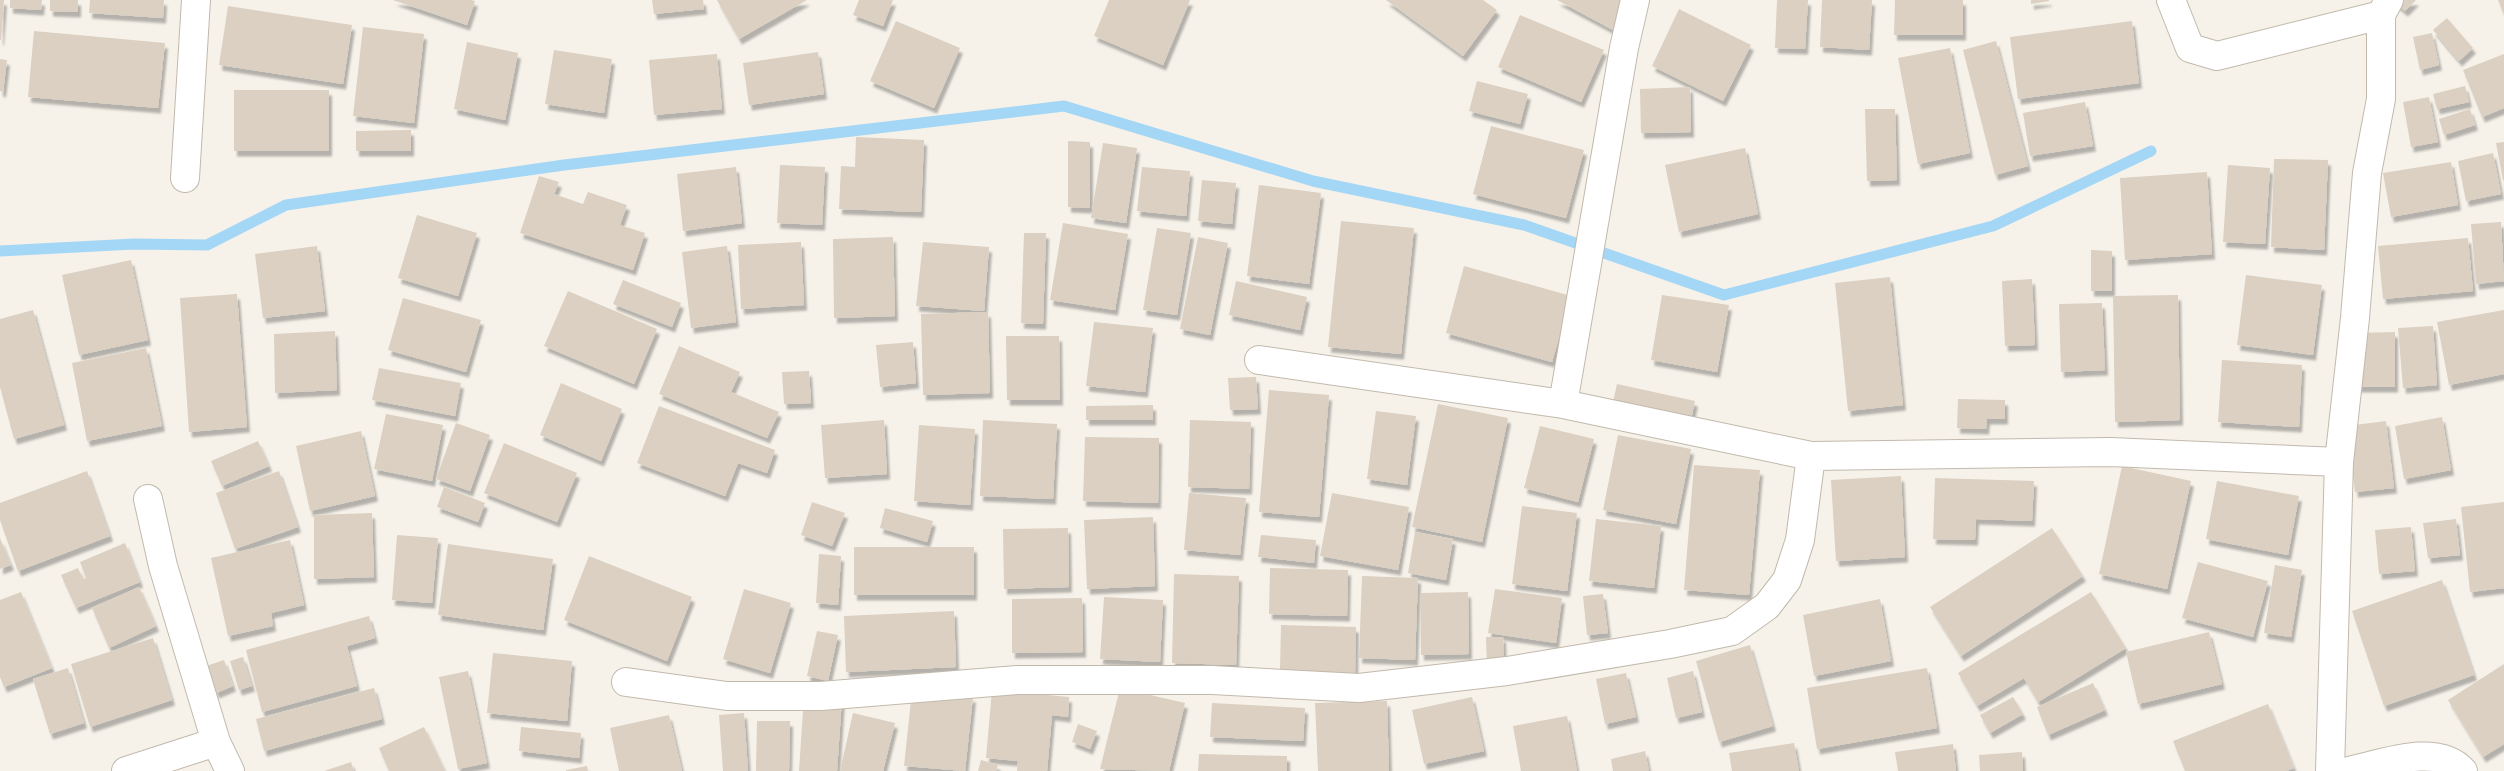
<svg xmlns="http://www.w3.org/2000/svg" width="2504" height="771" font-family="'DejaVu Sans',sans-serif">
  <defs>
    <filter id="shadow"><feDropShadow dx="3" dy="5.5" stdDeviation="1" flood-color="#0004"/></filter>
  </defs>
  <rect width="100%" height="100%" fill="#f6f2ea"/>
  <g fill="none" stroke-linecap="round" stroke-linejoin="round">
    <path stroke="#a4d6f5" stroke-width="11" d="M0 251 134 244 207 245 286 205 564 165 1064 106 1313 181 1524 225 1724 295 1993 226 2151 151"/>
  </g>
  <path fill="#dbd0c1" filter="url(#shadow)" d="M0 0H4L1 40H0Z
    M10 0H42L41 10 10 8Z
    M50 0H78V12L50 11Z
    M90 0H164L163 18 89 13Z
    M393 0H471L475 1 467 25Z
    M652 0H703L704 9 654 14Z
    M717 0H807L739 39Z
    M859 0H893L883 26 853 15Z
    M1109 0H1190L1163 65 1094 36Z
    M1386 0H1483L1497 10 1463 56Z
    M1557 0H1630L1613 30Z
    M1777 0H1808L1805 49 1775 48Z
    M1822 0H1872L1869 50 1820 47Z
    M1895 0H1963V35H1894Z
    M2031 0H2049V1L2031 4Z
    M2396 0H2416L2405 11 2394 2Z
    M2498 0H2504V15Z
    M228 6 352 25 343 84 219 65Z
    M1679 9 1751 45 1723 101 1652 66Z
    M1520 15 1604 50 1581 102 1498 67Z
    M2447 18 2473 48 2459 61 2433 30Z
    M896 21 960 48 934 108 870 81Z
    M2132 21 2139 83 2018 99 2010 37Z
    M363 27 424 34 414 123 353 116Z
    M34 31 165 43 158 108 28 97Z
    M2432 33 2439 65 2420 70 2413 37Z
    M1996 41 2028 166 1995 175 1963 50Z
    M467 42 518 53 505 120 454 109Z
    M1950 48 1970 153 1918 164 1898 58Z
    M554 50 612 59 604 113 545 104Z
    M818 52 824 94 749 105 743 63Z
    M717 54 722 109 654 115 649 60Z
    M2504 54V108L2482 117 2463 70Z
    M0 59 7 60 3 92 0 91Z
    M1477 81 1528 94 1520 124 1469 111Z
    M2465 86 2469 102 2437 109 2433 94Z
    M1690 87 1691 132 1641 133 1640 89Z
    M234 90H329V151H234Z
    M2429 97 2438 142 2411 147 2403 102Z
    M2085 102 2093 146 2030 156 2023 113Z
    M1865 109H1895L1897 180 1867 181Z
    M2470 109 2475 125 2444 135 2439 119Z
    M1491 126 1584 150 1566 218 1473 194Z
    M411 130V151H356V131Z
    M856 137 924 140 921 212 839 209 841 166 855 167Z
    M1068 141 1090 142V208L1068 207Z
    M2504 142V180H2503L2496 143Z
    M1103 143 1137 148 1126 223 1091 218Z
    M1745 148 1758 214 1679 232 1665 165Z
    M2493 153 2501 194 2466 201 2458 161Z
    M2274 159 2328 160 2324 250 2271 247Z
    M2451 162 2458 205 2391 217 2383 173Z
    M780 165 825 167 822 225 777 223Z
    M2228 165 2270 168 2265 244 2223 242Z
    M736 167 742 223 683 231 677 174Z
    M1142 167 1190 171 1186 216 1137 211Z
    M2207 172 2212 254 2125 260 2120 178Z
    M539 176 559 182 554 194 583 204 588 192 627 205 620 225 645 233 633 270 520 233Z
    M1202 180 1236 183 1232 224 1198 221Z
    M1259 185 1321 193 1309 284 1247 276Z
    M417 215 477 233 458 296 398 278Z
    M1341 221 1414 228 1401 354 1328 347Z
    M2501 222 2504 281 2476 284 2471 224Z
    M1063 223 1128 234 1115 310 1050 300Z
    M1157 228 1191 233 1177 315 1143 310Z
    M1024 233H1046L1043 324 1021 323Z
    M893 237 895 316 834 318 833 239Z
    M1198 237 1228 243 1210 335 1180 329Z
    M2468 238 2473 291 2383 299 2378 246Z
    M801 242 804 305 741 309 738 245Z
    M923 242 989 247 984 311 916 306Z
    M317 246 325 311 263 318 255 254Z
    M727 246 736 322 691 328 682 252Z
    M2091 250 2112 251V291H2091Z
    M131 260 148 340 79 355 62 275Z
    M1464 266 1571 296 1552 362 1446 333Z
    M2246 275 2322 285 2313 355 2237 345Z
    M1890 277 1903 405 1848 411 1835 283Z
    M2032 279 2035 345 2005 346 2002 281Z
    M623 280 681 303 672 327 613 304Z
    M1236 281 1307 297 1300 330 1229 315Z
    M568 291 657 329 634 384 544 346Z
    M237 294 247 427 189 432 180 298Z
    M1662 295 1729 305 1717 372 1651 360Z
    M2178 295 2180 420 2115 422 2113 296Z
    M403 298 481 320 466 372 388 350Z
    M2102 303 2105 370 2061 372 2059 304Z
    M33 310 64 425 14 439 0 387V319Z
    M2504 310V374L2449 385 2437 322Z
    M988 312 990 393 923 395 921 314Z
    M1094 322 1153 328 1145 392 1086 386Z
    M2433 326 2437 385 2403 388 2398 328Z
    M335 331 337 390 275 393 274 334Z
    M2395 332V387H2358V333Z
    M1006 336H1059L1060 400H1007Z
    M913 342 916 383 880 387 876 345Z
    M679 346 740 372 731 392 779 412 767 438 659 394Z
    M146 348 162 426 87 441 72 363Z
    M2222 360 2302 365 2299 427 2218 422Z
    M379 368 461 383 455 416 372 400Z
    M809 371 811 403 784 404 782 372Z
    M1256 377 1258 409 1230 410 1228 378Z
    M561 383 622 409 601 461 540 435Z
    M1617 384 1695 401 1690 424 1612 407Z
    M1269 390 1329 395 1319 517 1259 512Z
    M1958 399 2005 400V419H1987L1986 429 1957 428Z
    M1438 404 1508 418 1482 542 1412 527Z
    M1153 405V420H1086V406Z
    M659 406 775 450 767 473 738 463 725 496 637 463Z
    M1376 411 1416 416 1407 485 1367 479Z
    M386 414 443 425 432 481 374 469Z
    M2442 417 2451 470 2404 479 2395 426Z
    M884 420 887 474 825 478 821 425Z
    M983 420 1057 424 1053 499 980 496Z
    M1190 420 1251 422 1249 489 1188 487Z
    M2386 421 2394 488 2355 492 2347 426Z
    M456 423 490 435 470 491 436 479Z
    M919 425 975 429 970 505 914 501Z
    M1540 426 1594 439 1578 502 1524 488Z
    M361 431 375 496 310 511 296 446Z
    M1618 435 1691 449 1676 524 1603 510Z
    M1085 437 1159 438 1158 503 1083 501Z
    M258 441 269 466 222 486 211 461Z
    M504 443 577 473 557 522 484 493Z
    M1694 465 1760 470 1749 595 1684 590Z
    M2122 466 2191 481 2167 589 2099 574Z
    M87 471 110 536 18 571 0 520V503Z
    M279 471 298 527 235 549 216 493Z
    M1901 476 1905 557 1836 561 1831 480Z
    M1935 478 2034 481 2032 521 1976 519 1975 540 1933 539Z
    M2217 481 2299 496 2288 555 2206 539Z
    M444 487 485 503 478 522 437 507Z
    M1189 493 1246 498 1240 555 1184 550Z
    M1332 493 1409 507 1398 570 1320 556Z
    M812 502 845 513 832 546 801 535Z
    M2504 502V588L2470 592 2461 507Z
    M1522 506 1577 513 1567 591 1512 584Z
    M885 508 933 521 927 542 880 528Z
    M372 513 374 577 314 579V515Z
    M1153 517 1155 586 1087 589 1084 520Z
    M1596 519 1661 526 1654 588 1589 581Z
    M2456 519 2460 555 2428 558 2423 523Z
    M2411 527 2415 571 2379 574 2375 530Z
    M1068 528 1069 587 1004 589 1003 529Z
    M2052 528 2083 576 1961 656 1930 607Z
    M1415 532 1453 539 1446 580 1408 573Z
    M397 535 438 538 432 603 392 600Z
    M1261 535 1316 540 1314 563 1258 557Z
    M0 538 11 565 0 569Z
    M290 540 304 605 271 613 273 626 228 636 211 558Z
    M125 543 140 582 76 608 61 575 78 568 83 579 86 578 80 562Z
    M448 544 553 559 543 630 438 615Z
    M854 547H974V595H854Z
    M819 554 841 556 838 605 816 603Z
    M589 556 692 597 667 661 564 620Z
    M2198 562 2268 581 2253 637 2182 618Z
    M2275 565 2302 570 2291 637 2264 633Z
    M1270 568 1348 570 1347 616 1269 614Z
    M1174 574 1239 576 1236 665 1172 663Z
    M1362 576 1418 578 1415 660 1359 658Z
    M2442 580 2474 675 2384 706 2352 611Z
    M139 587 156 626 109 648 92 608Z
    M744 589 791 603 770 673 723 659Z
    M1495 589 1562 598 1556 643 1488 633Z
    M21 592 52 668 4 687 0 677V600Z
    M1468 592 1469 654 1421 655 1420 593Z
    M2091 592 2126 648 2038 702 2024 678 1977 706 1958 673Z
    M1603 594 1608 633 1587 635 1583 596Z
    M1104 597 1163 600 1160 662 1100 659Z
    M1082 598 1083 652 1012 653V599Z
    M1880 599 1891 661 1814 676 1803 615Z
    M954 611 956 667 846 672 844 616Z
    M369 616 375 638 347 646 357 686 262 712 246 650Z
    M1281 625 1356 627 1355 673 1280 671Z
    M817 631 838 635 828 681 807 676Z
    M2209 632 2222 684 2138 704 2126 652Z
    M1486 637H1503L1504 667 1487 668Z
    M153 638 172 700 90 727 71 664Z
    M1750 645 1773 726 1719 742 1696 661Z
    M493 653 572 661 567 721 487 713Z
    M243 657 252 686 239 690 230 661Z
    M224 660 233 686 216 693 206 666Z
    M2504 664V744L2483 757 2448 700Z
    M68 668 84 723 50 734 33 679Z
    M1927 668 1937 728 1817 749 1807 688Z
    M468 671 487 763 458 769 439 677Z
    M1693 671 1702 712 1676 718 1667 678Z
    M1626 673 1636 717 1605 724 1596 679Z
    M2093 683 2105 710 2048 735 2037 707Z
    M374 688 382 719 264 751 256 719Z
    M1120 688 1185 703 1169 771 1100 769Z
    M992 690 1069 697 1068 717 1052 715 1047 771H1017L1018 761 986 758Z
    M912 691 973 697 965 771 904 766Z
    M804 696 842 698 837 771H799Z
    M1472 697 1484 751 1424 764 1412 710Z
    M2013 697 2023 714 1990 733 1980 715Z
    M1387 701 1389 771H1318L1315 703Z
    M1212 703 1305 708 1303 741 1210 737Z
    M2268 704 2294 768 2286 771H2185L2173 741Z
    M744 713 748 771H723L719 715Z
    M853 713 895 723 883 771H840Z
    M669 715 682 771H619L610 728Z
    M1567 716 1577 771H1521L1513 726Z
    M757 721H790L789 771H756Z
    M1078 724 1097 731 1090 749 1072 742Z
    M424 727 445 771H389L379 748Z
    M521 727 581 733 579 758 519 751Z
    M1794 743 1799 771H1732L1729 753Z
    M1953 744 1956 771H1898L1895 752Z
    M1645 751 1649 771H1613L1611 759Z
    M2022 752 2023 771H1980L1979 755Z
    M1199 754 1287 756V771H1198Z
    M981 760 998 765 996 771H978Z
    M351 762 354 771H324Z
    M587 766 588 771H566V770Z"/>
  <g fill="none" stroke-linecap="round" stroke-linejoin="round">
    <g stroke="#c2b9ac" stroke-width="30">
      <path id="street" d="M2171 0 2190 48 2217 56 2381 15
        M185 178 196 0
        M1259 360 1563 404 1811 456 2111 452 2339 462
        M1563 404 1624 48 1635 0
        M148 499 163 566 216 742 230 771
        M626 682 727 696H821L1017 680H1212L1359 688 1507 671 1670 644 1732 631 1767 606 1787 580 1800 540 1811 456
        M126 771 216 742
        M2330 771 2339 462 2355 318 2367 173 2381 99V15L2389 0
        M2349 771C2382 764 2437 742 2463 771"/>
    </g>
    <use href="#street" stroke="#fff" stroke-width="28"/>
  </g>
</svg>
